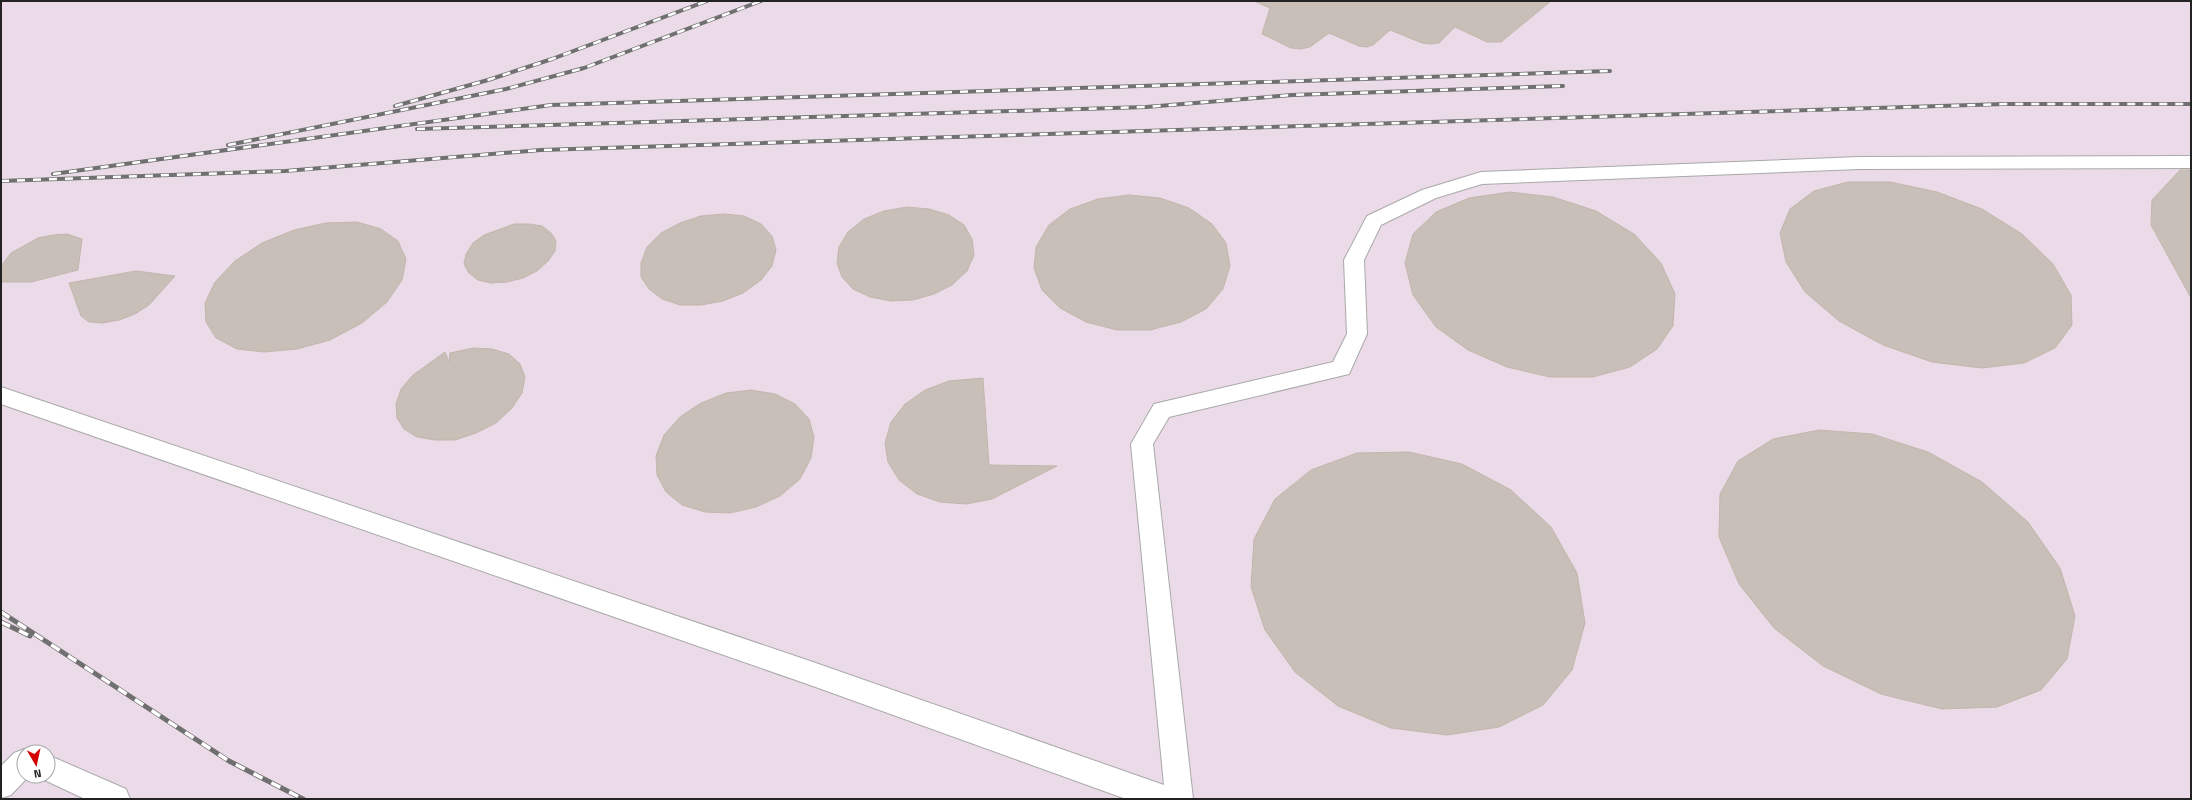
<svg xmlns="http://www.w3.org/2000/svg" width="2192" height="800" font-family="'Titillium Web',sans-serif">
  <rect width="100%" height="100%" fill="#f2efe9"/>
  <path fill="#ebdbe8" fill-rule="evenodd" d="M1 1H2191V799H1ZM24 752H48V776H24Z"/>
  <path fill="#c7bfb8" stroke="#c4b6ab" d="M1254 1H1551L1501 42H1487L1455 27 1439 43 1431 44 1422 43 1390 30 1373 45 1366 47 1359 46 1329 33 1310 47 1301 49 1291 48 1262 34 1270 8Z
    M2180 170H2191V298L2151 225 2152 200Z
    M1848 182H1890L1937 192 1982 209 2022 234 2053 264 2071 295 2072 325 2055 348 2024 363 1982 368 1932 362 1883 345 1839 321 1805 292 1786 262 1780 233 1790 209 1814 191Z
    M1510 192 1553 197 1596 211 1634 234 1661 263 1675 294 1673 326 1657 349 1630 367 1593 377H1550L1507 367 1468 350 1436 327 1413 295 1405 263 1413 234 1436 212 1469 198Z
    M1129 195 1160 198 1189 208 1212 224 1226 243 1230 266 1223 289 1206 309 1181 322 1150 330H1117L1086 322 1060 308 1042 290 1034 268 1036 247 1049 225 1070 209 1098 199Z
    M907 207 929 209 949 215 964 225 972 239 974 255 967 271 952 285 934 294 913 300 891 301 870 297 853 289 842 277 837 263 839 247 848 232 864 219 884 211Z
    M724 214 744 216 761 224 772 236 776 250 772 266 761 280 743 293 723 301 701 305H680L662 299 649 289 641 277V263L647 247 661 233 680 223 701 216Z
    M357 222 381 229 398 241 406 259 402 280 387 302 362 323 330 340 297 349 264 352 237 349 216 338 206 322 205 303 215 282 235 261 262 243 294 230 326 223Z
    M514 224H529L542 226 551 233 556 241 555 251 548 261 537 271 523 278 507 282 491 283 478 280 469 273 464 264 466 254 473 243 484 235Z
    M67 234 82 239 78 270 31 282H1V266L11 253 38 238 53 235Z
    M136 271 175 276 149 305 135 314 119 320 103 323 89 322 81 316 69 283Z
    M473 348 492 349 509 354 520 364 525 377 522 393 512 408 496 423 476 433 455 440H435L417 437 404 429 397 418 396 404 401 389 413 375 445 352 449 362 450 353Z
    M983 378 989 465 1057 466 992 499 966 504 940 502 917 494 899 480 888 462 885 443 891 422 905 404 925 390 949 381Z
    M751 390 775 394 795 404 809 419 814 437 811 458 800 479 780 496 756 507 730 513 705 512 682 505 666 492 657 475 656 456 664 435 680 417 701 403 726 393Z
    M1819 430 1872 434 1928 452 1982 482 2028 522 2060 568 2075 616 2067 659 2041 690 1997 707 1942 709 1881 694 1823 666 1774 628 1739 584 1719 537 1720 494 1738 461 1773 439Z
    M1409 452 1462 464 1511 490 1551 527 1577 573 1585 623 1572 670 1543 705 1499 727 1447 735 1391 728 1338 706 1295 672 1265 630 1251 587 1254 539 1275 499 1311 470 1357 453Z"/>
  <g fill="none" stroke-linecap="round" stroke-linejoin="round">
    <g stroke="#a9a9a9" stroke-width="2">
      <path id="lane" d="M2191 156V168L1859 169 1482 184 1436 198 1381 225 1364 260 1367 334 1349 374 1169 417 1153 444 1193 799H1126L810 685 1 404V387L810 661 1164 785 1131 444 1154 404 1333 362 1347 334 1344 260 1367 216 1422 190 1481 172 1859 157Z
        M24 749 32 752H24V776H29L11 795 1 798V766L14 753Z
        M48 755 126 789 130 799H85L38 777 48 776Z"/>
    </g>
    <use href="#lane" fill="#fff" fill-rule="evenodd"/>
    <g stroke="#707070" stroke-width="4">
      <path id="rail-far1" d="M395 106 488 80 552 59 707 1
        M417 129 1146 107 1292 95 1563 86
        M228 145 506 89 584 68 761 1
        M53 174 551 105 1610 71
        M1 181 285 171 541 150 2004 104H2191"/>
    </g>
    <g stroke="#707070" stroke-width="5">
      <path id="rail" d="M1 612 229 761 303 799
        M1 622 30 636"/>
    </g>
    <use href="#rail-far1" stroke="#fff" stroke-width="2.5" stroke-dasharray="8" stroke-linecap="butt"/>
    <use href="#rail" stroke="#fff" stroke-width="3.5" stroke-dasharray="10" stroke-linecap="butt"/>
  </g>
  <rect width="2192" height="800" fill="none" stroke="#222222" stroke-width="4"/>
  <g transform="translate(36 764) rotate(171)"><circle r="19" fill="#ffffff" stroke="#a7a7a7"/>
  <path d="M0-3L7 15L0 10L-7 15Z" fill="#d40000"/>
  <text y="-6" font-size="11" font-weight="bold" text-anchor="middle" fill="#222222">N</text>
  </g>
</svg>
